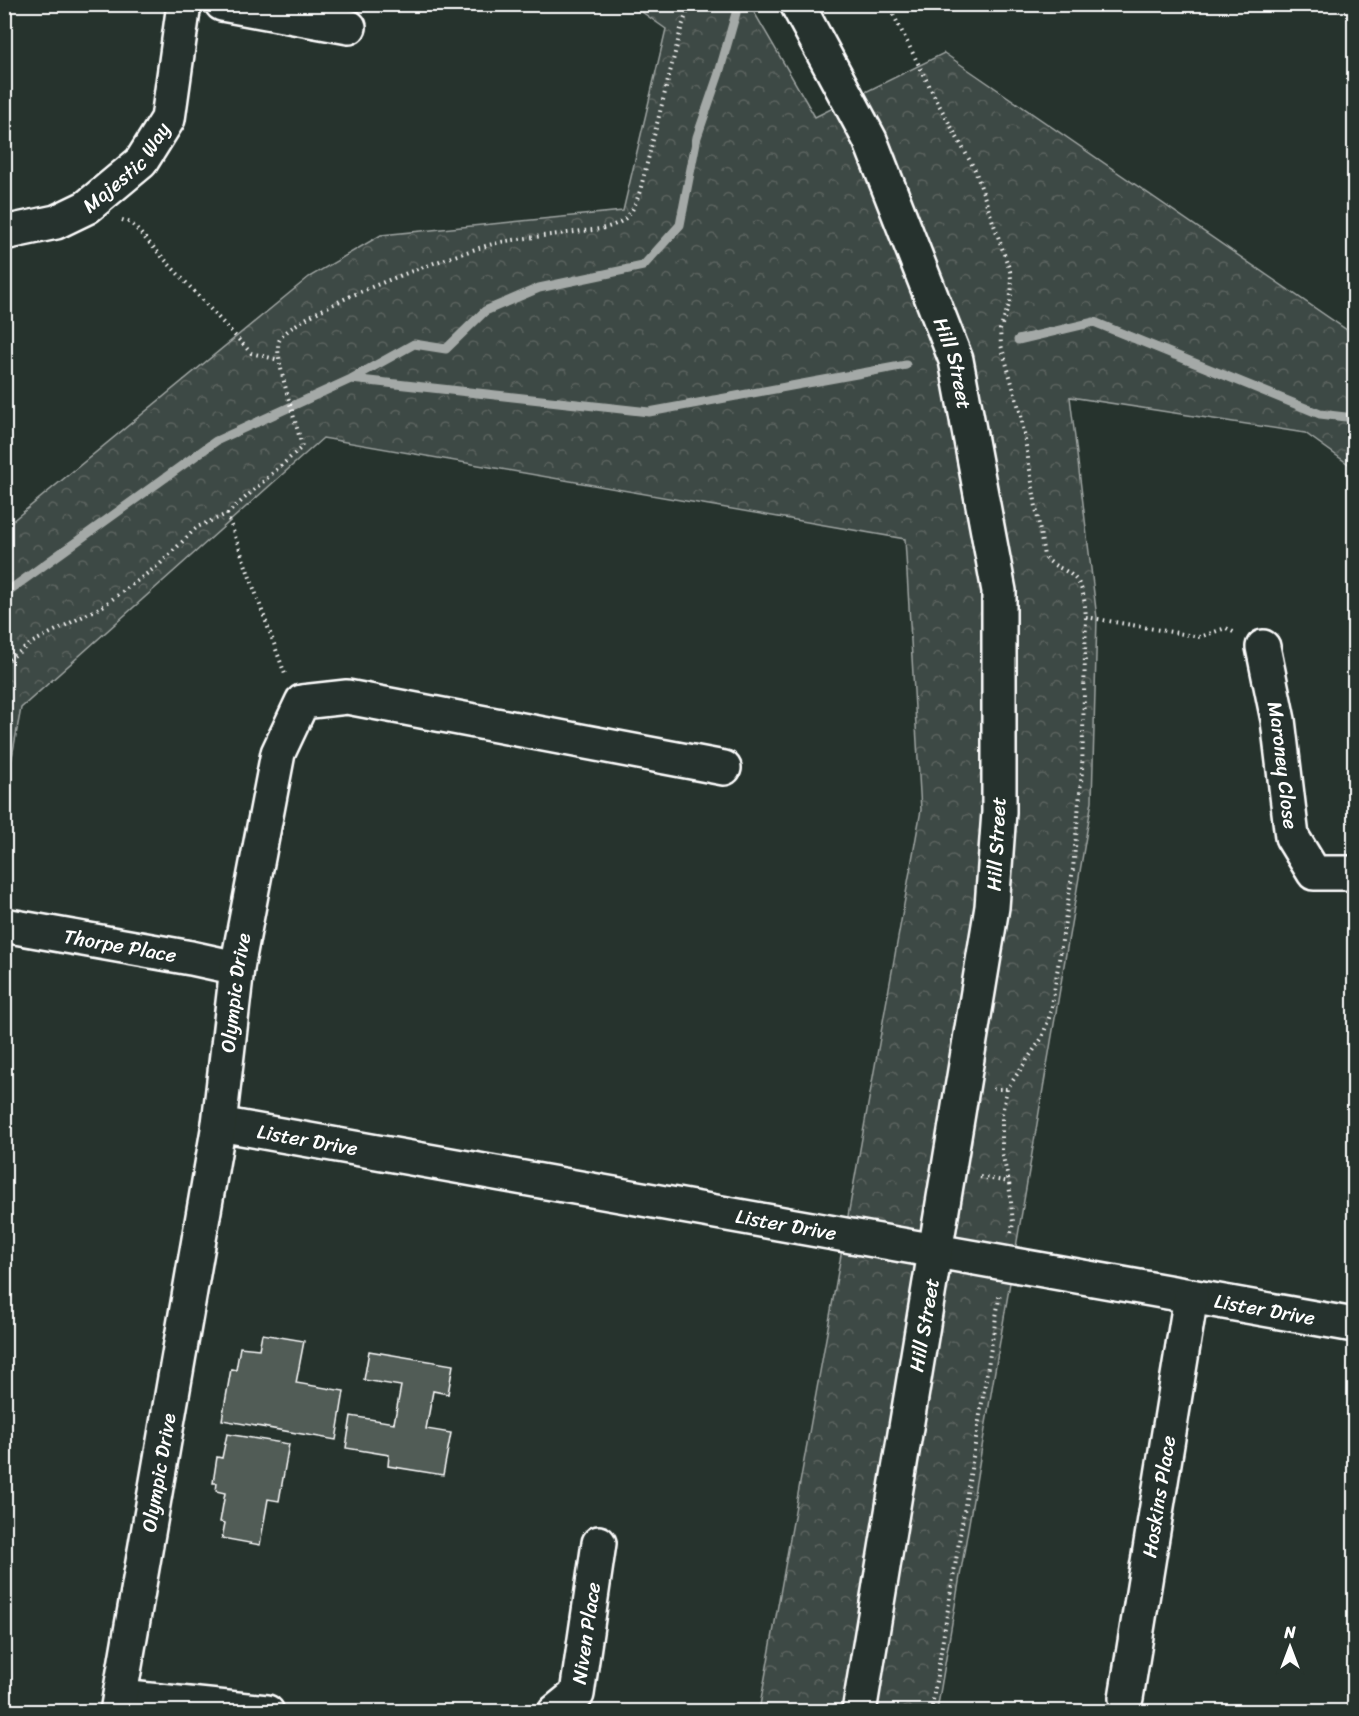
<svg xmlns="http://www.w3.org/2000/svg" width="1359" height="1716" font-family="Sriracha,sans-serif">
  <defs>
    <pattern id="park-crowns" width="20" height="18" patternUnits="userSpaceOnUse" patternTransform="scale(1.5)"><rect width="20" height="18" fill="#3e4944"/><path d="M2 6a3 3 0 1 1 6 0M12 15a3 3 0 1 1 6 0" fill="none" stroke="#5b6460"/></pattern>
  </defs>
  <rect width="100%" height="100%" fill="#26332d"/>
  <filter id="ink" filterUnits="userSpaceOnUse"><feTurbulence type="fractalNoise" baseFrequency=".0167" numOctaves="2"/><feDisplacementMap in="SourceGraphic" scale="12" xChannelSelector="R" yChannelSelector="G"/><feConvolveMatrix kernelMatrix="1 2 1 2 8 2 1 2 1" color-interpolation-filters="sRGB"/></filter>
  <g filter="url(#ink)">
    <path fill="url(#park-crowns)" stroke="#9ea4a2" stroke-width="1.5" d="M632 5H750L815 117 944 53 1354 335V468L1305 433 1070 397 1097 618 1092 801 937 1711H759L921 810 905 539 323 438 21 708 5 795V527L309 277 381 235 623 211 666 29Z"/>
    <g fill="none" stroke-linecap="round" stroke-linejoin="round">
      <path stroke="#a4a9a7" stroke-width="9" d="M1018 340 1094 322 1320 414 1354 418
        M351 379 414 344 446 349 485 311 539 288 643 266 680 225 697 137 719 73 736 13
        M4 594 216 441 351 379 649 412 906 365"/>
    </g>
    <path fill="#515c57" stroke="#fff" stroke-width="1.5" d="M262 1334 304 1341 296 1383 344 1391 336 1440 222 1420 231 1369 236 1370 240 1347 259 1349Z
      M369 1351 453 1365 448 1394 433 1391 426 1429 451 1433 443 1475 388 1466 389 1455 346 1448 351 1416 394 1423 401 1386 364 1380Z
      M227 1434 289 1444 279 1501 268 1499 260 1545 222 1538 225 1523 220 1522 225 1493 216 1491 217 1483H213L217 1457 222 1458Z"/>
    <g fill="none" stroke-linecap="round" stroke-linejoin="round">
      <g stroke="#fff" stroke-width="38">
        <g id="minor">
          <path d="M222 4 349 27"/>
          <path id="s1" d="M4 233 56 222 87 207 141 162 168 119 184 4"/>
          <path id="s2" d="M1263 647 1278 720 1292 837 1314 873H1354"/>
          <path id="s3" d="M4 925 191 958 237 968"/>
          <path id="s4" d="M219 1124 1354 1325"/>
          <path d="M120 1697 267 1712"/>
          <path id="s5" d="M1126 1698 1191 1296"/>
          <path id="s6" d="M117 1712 219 1124 237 968 278 753 302 702 347 697 724 768"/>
          <path id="s7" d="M555 1712 577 1694 599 1543"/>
        </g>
      </g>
      <g stroke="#fff" stroke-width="38">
        <g id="secondary">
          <path id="s8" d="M797 4 870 140 956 360 999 591V812L992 907 859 1712"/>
        </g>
      </g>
      <path stroke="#fff" stroke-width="4" stroke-dasharray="1.5 4.5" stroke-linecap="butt" d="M888 4 938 103 975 170 1010 271 1012 286 1010 302 1000 330 1001 345 1021 415 1044 556C1050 563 1056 566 1064 570 1084 581 1084 596 1086 617L1082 771 1073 869 1051 1012 1042 1038 1007 1089 1002 1114V1153L1009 1182 1013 1223 1011 1233
        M122 220 131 223 251 353 279 360
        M227 514 286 677
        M1086 617 1200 637 1226 628 1237 634
        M4 663 33 642 103 606 160 564 197 527 227 514 302 447C298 427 273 356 279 341 292 311 464 250 501 242 528 237 555 235 582 231 594 230 606 229 618 223 632 216 635 205 640 191L681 29 690 4
        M993 1089H1007
        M980 1177 1009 1182
        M931 1712 1000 1293"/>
      <use href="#minor" stroke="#26332d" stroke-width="33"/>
      <use href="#secondary" stroke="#26332d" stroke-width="33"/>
    </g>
  </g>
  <g text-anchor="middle" stroke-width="4.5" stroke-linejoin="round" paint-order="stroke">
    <g font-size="20" fill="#fff" stroke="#26332d">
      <text dy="7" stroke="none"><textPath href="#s1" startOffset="144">Majestic Way</textPath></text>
      <text dy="7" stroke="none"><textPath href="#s8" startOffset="393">Hill Street</textPath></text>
      <text dy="7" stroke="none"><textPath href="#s2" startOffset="120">Maroney Close</textPath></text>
      <text transform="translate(996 844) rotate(-87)" y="7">Hill Street</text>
      <text dy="7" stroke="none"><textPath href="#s3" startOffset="118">Thorpe Place</textPath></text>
      <text dy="7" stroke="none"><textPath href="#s6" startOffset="729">Olympic Drive</textPath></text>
      <text dy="7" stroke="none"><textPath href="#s4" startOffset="90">Lister Drive</textPath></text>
      <text dy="7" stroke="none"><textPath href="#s4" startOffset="576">Lister Drive</textPath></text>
      <text dy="7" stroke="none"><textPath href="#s4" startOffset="1062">Lister Drive</textPath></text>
      <text transform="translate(924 1325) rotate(-80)" y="7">Hill Street</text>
      <text dy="7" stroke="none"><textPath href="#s6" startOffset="243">Olympic Drive</textPath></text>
      <text dy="7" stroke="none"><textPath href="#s5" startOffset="204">Hoskins Place</textPath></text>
      <text dy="7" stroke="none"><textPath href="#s7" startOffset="90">Niven Place</textPath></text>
    </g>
  </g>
  <rect width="1359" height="1716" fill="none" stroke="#26332d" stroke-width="24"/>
  <rect x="12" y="12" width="1335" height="1692" fill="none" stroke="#fff" stroke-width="2" filter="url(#ink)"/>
  <g transform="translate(1290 1647)" stroke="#26332d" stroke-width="4.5" paint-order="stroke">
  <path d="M0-4.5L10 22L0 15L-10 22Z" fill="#ffffff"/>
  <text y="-9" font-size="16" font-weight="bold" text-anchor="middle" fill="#ffffff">N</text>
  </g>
</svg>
